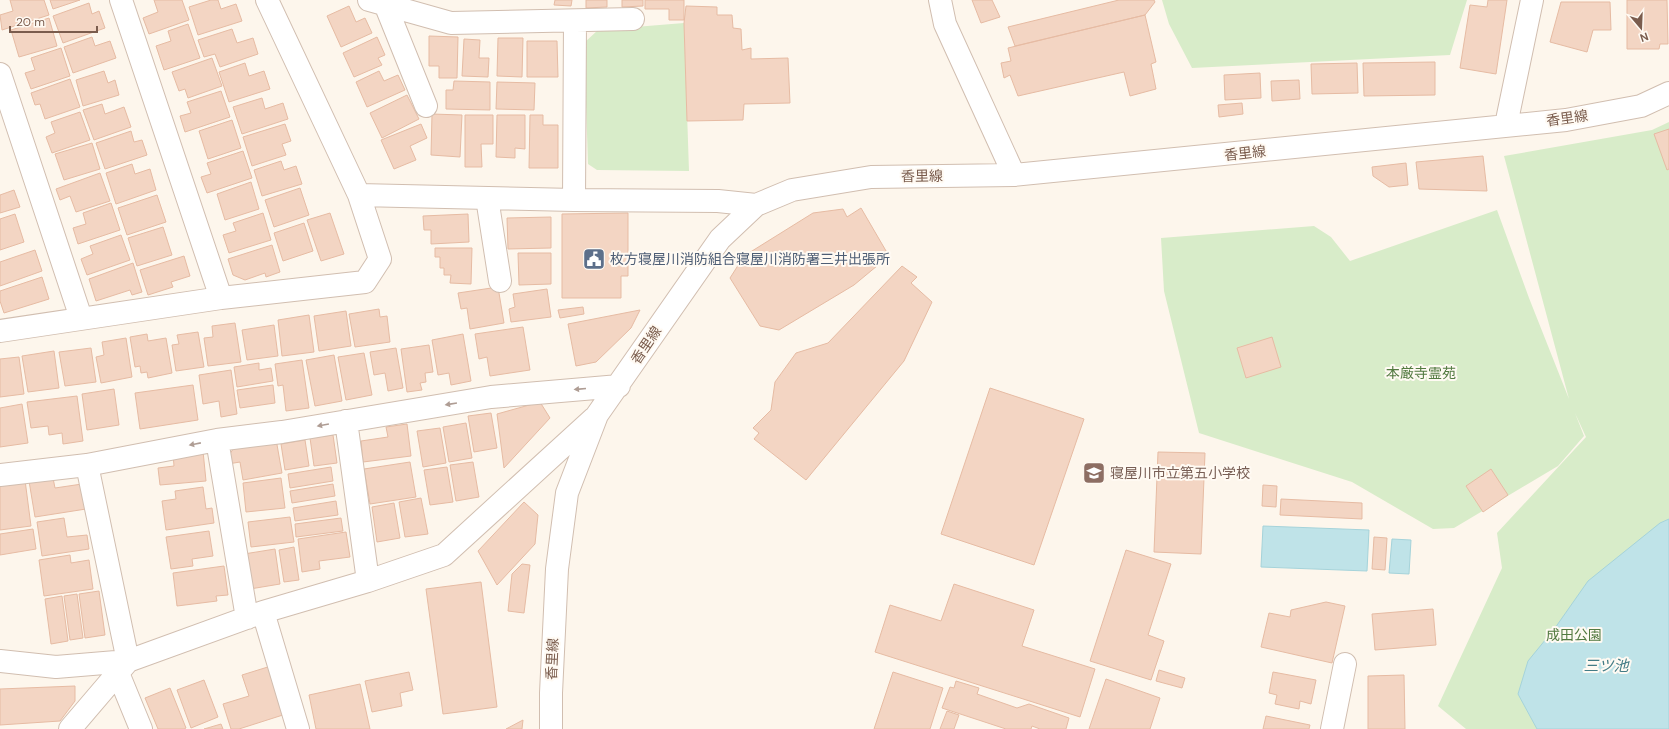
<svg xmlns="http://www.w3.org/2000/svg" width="1669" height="729" font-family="'DM Sans','Noto Sans JP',sans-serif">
  <rect width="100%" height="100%" fill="#fdf6ec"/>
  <path fill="#d8ecc9" d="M1162 0H1467L1450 55 1192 68 1169 24Z
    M684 23 689 171 597 170 588 164 584 43 598 30Z
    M1669 122V729H1466L1438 706 1502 568 1497 533 1586 437 1575 413 1584 436 1558 466 1454 528 1433 529 1352 482 1199 433 1164 291 1161 238 1314 226 1331 237 1350 261 1497 210 1529 298 1569 399 1504 156 1652 130Z"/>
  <path fill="#bfe3e8" stroke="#a5d3da" d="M1669 519V729H1537L1518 694 1528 661 1555 628 1588 581 1660 523Z
    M1263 526 1369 530 1367 571 1261 567Z
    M1392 539 1411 540 1409 574 1389 573Z"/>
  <path fill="#f3d5c3" stroke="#e6bba3" d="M10 0H44L49 15 2 30 0 15 13 11Z
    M50 0H80L53 9Z
    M154 0H182L189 20 149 34 143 18 158 12Z
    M211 0H218L221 9 236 4 242 21 198 35 189 7Z
    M555 0H572L571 6 554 5Z
    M586 0H607V7L586 8Z
    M622 0H643V6L622 7Z
    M645 0H684V20H669V9H645Z
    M972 0H992L1000 17 981 23Z
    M1119 0H1154L1155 2 1145 15 1015 46 1008 27Z
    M1488 0H1507L1496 74 1460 68 1470 5 1487 7Z
    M1627 0H1667L1668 44H1660L1659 49H1627Z
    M1561 2H1610L1611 30H1593L1587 52 1550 42Z
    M89 3 92 14 99 11 105 28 63 43 53 16Z
    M349 6 356 22 365 18 372 33 341 47 327 16Z
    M686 6 717 7V15H732L733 28 741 29 742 50 751 48V59L788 58 790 103 744 104 743 120 687 121 684 23Z
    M1145 15 1156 62 1151 64 1156 89 1130 96 1124 72 1018 96 1010 75 1004 78 1001 63 1011 61 1008 48Z
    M49 18 57 46 19 57 11 30Z
    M188 24 200 58 164 70 156 46 171 41 168 31Z
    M232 29 237 43 253 38 258 54 220 67 215 54 204 57 198 40Z
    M429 36 458 37 457 78H439V66H429Z
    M92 37 95 46 110 41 116 58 73 73 64 47Z
    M377 37 385 55 378 58 382 65 354 77 343 53Z
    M498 38H523L522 77 497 76Z
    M464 39 480 40 479 58H489L488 77 462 76Z
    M527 41H557L558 77H527Z
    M61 48 70 76 31 89 25 73 35 70 31 58Z
    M212 58 222 86 188 98 185 89 179 91 172 72Z
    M1435 62V95L1364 96 1363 63Z
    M245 63 249 76 264 71 270 89 229 102 219 72Z
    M1357 63 1358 93 1312 94 1311 64Z
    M104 71 108 83 115 80 119 95 83 106 76 80Z
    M379 71 384 81 398 75 405 90 367 107 356 82Z
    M1260 73 1261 98 1225 100 1224 75Z
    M70 79 80 107 45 119 40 104 35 105 31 93Z
    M1299 80 1300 99 1272 101 1271 81Z
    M454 81 490 82V110L446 109V90H453Z
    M497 82 535 83 534 110 496 109Z
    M221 91 230 117 185 132 180 116 191 113 187 102Z
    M407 95 419 119 382 138 370 113Z
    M262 98 265 109 283 103 288 119 242 134 233 107Z
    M1242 103 1243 114 1219 117 1218 105Z
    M102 104 105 114 124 107 131 127 94 140 83 110Z
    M80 112 90 140 52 153 46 137 55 133 51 122Z
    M432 114 462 115 460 157 431 155Z
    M465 115H493V144H481L482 167H465Z
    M497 115H525V149L515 148V158L496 157Z
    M530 115H543V125H558V168H529Z
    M232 120 241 148 208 159 199 131Z
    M285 124 291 141 282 144 286 155 252 166 243 137Z
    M421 124 427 138 410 146 416 160 394 169 381 140Z
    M1669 129V169L1667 170 1654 134Z
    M131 131 134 142 142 140 147 155 105 169 96 143Z
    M92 143 100 169 64 180 55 154Z
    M243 151 252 178 207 193 201 177 211 174 207 163Z
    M1483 156 1487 191 1419 189 1416 162Z
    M281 161 284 170 296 166 302 184 262 196 254 170Z
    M1406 163 1408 185 1389 187 1373 176 1372 167Z
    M132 164 135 174 150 169 156 190 116 204 106 173Z
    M100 173 110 201 76 212 70 196 60 200 56 189Z
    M251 182 259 209 225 220 217 194Z
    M300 188 309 215 274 227 265 200Z
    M14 190 20 207 0 213V195Z
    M157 195 166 222 127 235 118 208Z
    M111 203 120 230 78 244 73 228 86 224 83 213Z
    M861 208 889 256 854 285 779 330 760 326 730 278 744 256 813 213 843 209 847 217Z
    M263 213 271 240 229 253 223 235 236 231 233 223Z
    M330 213 344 254 321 261 307 220Z
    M628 213V276H621V298H562V214Z
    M15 214 24 242 0 250V219Z
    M468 214 469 242 431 244V230H424L423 216Z
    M551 217V248L508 249 507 218Z
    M304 223 313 251 283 261 274 233Z
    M163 227 172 255 137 266 128 238Z
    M121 235 130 260 87 275 81 259 93 254 90 246Z
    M272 245 280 272 266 277 265 273 245 280 233 275 228 259Z
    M435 248H472L471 284 450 283 451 275H444V268H440V257H435Z
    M35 250 42 271 0 286V262Z
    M518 253H551V284L519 285Z
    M184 256 190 276 171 282 173 287 148 295 140 270Z
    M133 263 142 292 132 295 130 290 96 301 89 279Z
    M902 266 917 277 911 283 932 302 904 361 806 480 754 439 759 433 753 428 771 410 775 382 796 353 828 343Z
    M42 277 49 299 4 313 0 301V291Z
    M498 287 504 323 470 329 467 308 461 309 458 293Z
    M547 289 551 317 511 322 509 309 515 307 513 294Z
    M583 307 584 314 560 318 558 310Z
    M379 309 380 317 387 316 390 342 355 347 349 314Z
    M640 310 631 328 596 362 576 366 568 324Z
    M346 311 351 346 319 351 314 316Z
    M309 315 314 352 282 356 278 320Z
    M235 323 241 362 208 366 204 338 213 337 212 326Z
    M274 325 278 356 247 360 242 330Z
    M523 327 530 370 490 376 487 357 479 359 475 334Z
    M198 332 204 367 176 371 172 345 179 344 177 335Z
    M147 334 148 341 166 338 172 373 148 378 147 372 141 373 140 366 135 367 130 337Z
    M463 334 471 381 451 385 449 373 438 375 432 340Z
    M1272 337 1281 367 1246 378 1237 348Z
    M126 338 132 377 101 383 96 357 104 355 102 342Z
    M429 345 433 372 425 373 426 382 420 383 422 390 407 392 401 349Z
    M91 348 96 382 65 386 59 352Z
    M396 348 403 388 388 391 385 373 374 375 370 352Z
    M54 351 59 388 28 392 22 356Z
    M364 353 372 395 346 400 338 357Z
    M334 355 342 401 315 406 306 360Z
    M19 357 24 394 0 397V359Z
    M302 360 309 408 286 411 283 385 278 386 275 364Z
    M259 363V370L271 368 273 381 237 387 234 367Z
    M231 370 237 414 221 417 219 401 203 404 199 375Z
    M193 385 198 420 140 429 135 393Z
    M273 385 275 403 240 408 237 390Z
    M990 388 1084 419 1034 565 941 534Z
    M114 389 119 425 87 430 82 394Z
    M77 396 83 441 63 444 62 433 49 435 48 426 31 428 27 402Z
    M540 402 550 418 504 468 497 414Z
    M22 404 28 443 0 447V408Z
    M491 413 497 448 474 452 468 416Z
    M466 423 472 458 449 462 443 427Z
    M407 424 411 456 363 462 361 441 388 437 386 427Z
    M440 428 446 463 423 467 417 431Z
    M333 435 337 463 314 466 310 438Z
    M276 439 282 473 243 480 240 462 228 464 227 458 236 445Z
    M305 440 309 466 285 470 281 444Z
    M203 451 206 481 160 485 158 468 174 466 173 454Z
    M1158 452 1205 453 1201 554 1154 552Z
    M410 462 416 497 370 504 364 469Z
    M473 462 479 497 456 501 450 465Z
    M331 467 333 481 290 488 288 474Z
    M447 467 453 502 430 505 424 470Z
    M1491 469 1508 495 1483 512 1466 486Z
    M53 478 55 488 82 484 86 509 35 517 29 481Z
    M281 478 285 508 246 512 243 483Z
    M25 480 31 526 0 530V483Z
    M333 484 335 496 292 503 290 491Z
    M1263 485 1277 486 1276 507 1262 506Z
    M203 487 206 509 212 508 214 523 166 530 162 501 176 499 175 491Z
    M421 498 428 534 405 537 399 502Z
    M1281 499 1362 503V519L1280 515Z
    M336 501 338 515 295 521 293 508Z
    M524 502 538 515 535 544 497 585 478 551Z
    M394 503 400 538 377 542 372 507Z
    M290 517 294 542 251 547 248 522Z
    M64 518 67 537 87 535 89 549 42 556 37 522Z
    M341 518 343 531 296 537 295 524Z
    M33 529 36 549 0 555V534Z
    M209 531 213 556 192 559 193 566 171 569 166 537Z
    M346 532 350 557 319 561 320 569 302 572 298 539Z
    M1374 537 1387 538 1385 570 1372 569Z
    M294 547 299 580 284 582 279 550Z
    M275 549 280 584 250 589 244 554Z
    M1126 550 1171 564 1148 635 1164 641 1151 680 1090 661Z
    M70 555 71 563 89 560 93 589 44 596 39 560Z
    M522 564 530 565 524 613 508 611 512 574Z
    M224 566 228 595 216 596 217 601 177 606 173 573Z
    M481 582 497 707 443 714 426 589Z
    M954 584 1034 610 1022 646 1095 669 1080 717 875 652 890 605 941 621Z
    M99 591 105 635 85 638 79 594Z
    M77 594 83 638 70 640 64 596Z
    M62 596 68 641 51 644 45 599Z
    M1326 602 1345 606 1332 663 1261 647 1269 613 1290 617 1291 610Z
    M1433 609 1436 645 1375 650 1372 614Z
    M271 666 286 714 239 729H231L223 704 249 696 242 675Z
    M1159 670 1185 678 1182 688 1156 681Z
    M409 672 413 690 400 693 402 706 372 712 365 681Z
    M893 672 943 688 930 729H874Z
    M1273 672 1316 680 1311 704 1300 701 1299 709 1275 704 1277 695 1269 693Z
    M1404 675 1405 729H1368V676Z
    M1106 679 1160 698 1150 729H1089Z
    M204 680 218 717 191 728 177 690Z
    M956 681 979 688 977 694 1017 708 1029 704 1069 718 1066 729H1040L1032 726 1031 729H1006L942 708 950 687 954 688Z
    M360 684 370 729H316L309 695Z
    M75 686V701L60 721 0 725V689Z
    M170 688 186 728 184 729H158L145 698Z
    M947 711 959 715 954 729H940Z
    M1266 716 1310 725 1309 729H1263Z
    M523 720 522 729H506Z
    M221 724 223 729H204Z"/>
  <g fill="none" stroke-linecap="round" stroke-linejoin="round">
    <g stroke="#d1beb0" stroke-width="24">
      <path id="minor" d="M121 0 221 298
        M369 0 451 23 633 19
        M940 0 945 24 1014 175
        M385 4 426 106
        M0 74 81 318
        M1506 125 1532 0
        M359 195 574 200 718 201 756 205
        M487 198 500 281
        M574 200 575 21
        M0 331 221 298 365 282 380 259 359 195 267 0
        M346 421 368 581
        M217 440 247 618
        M87 465 128 661
        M0 475 87 465 217 440 282 432 491 397 619 386
        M263 612 298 729
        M0 661 56 667 128 661 263 612 368 581 444 555 594 418
        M118 673 141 729
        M70 729 128 661
        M551 729V693L557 569 567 493 597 415 720 239 756 205 792 190 871 177 1014 175 1566 120 1641 106 1669 93
        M1332 729 1345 664"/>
    </g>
    <use href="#minor" stroke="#fff" stroke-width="22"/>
  </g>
  <defs><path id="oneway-solid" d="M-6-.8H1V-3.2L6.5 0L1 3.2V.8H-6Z"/></defs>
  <g fill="#af9d94">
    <use href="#oneway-solid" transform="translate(580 389) rotate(175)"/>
    <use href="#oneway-solid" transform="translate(451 404) rotate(171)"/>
    <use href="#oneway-solid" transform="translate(323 425) rotate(170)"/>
    <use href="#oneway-solid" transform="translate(195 444) rotate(169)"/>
  </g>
  <defs>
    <g id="civic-square" transform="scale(1.15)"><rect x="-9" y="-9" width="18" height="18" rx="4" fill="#5c6f8a" stroke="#fffaf3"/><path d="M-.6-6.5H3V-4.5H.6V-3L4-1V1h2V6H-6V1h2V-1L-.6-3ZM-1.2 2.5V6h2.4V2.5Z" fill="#fff"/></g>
    <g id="school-square" transform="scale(1.15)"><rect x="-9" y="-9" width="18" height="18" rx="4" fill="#8d6e63" stroke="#fffaf3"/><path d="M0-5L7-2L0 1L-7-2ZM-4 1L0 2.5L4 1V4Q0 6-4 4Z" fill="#fff"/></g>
  </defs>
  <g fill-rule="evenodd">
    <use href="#civic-square" x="594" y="259"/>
    <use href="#school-square" x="1094" y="473"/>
  </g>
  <g text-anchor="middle" stroke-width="4" stroke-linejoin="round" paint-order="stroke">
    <g font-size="14" fill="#7a5c4d" stroke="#fffaf3">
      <text transform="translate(1567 118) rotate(-8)" y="5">香里線</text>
      <text transform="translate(1245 153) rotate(-6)" y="5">香里線</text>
      <text transform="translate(922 176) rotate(-1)" y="5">香里線</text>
      <text transform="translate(646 345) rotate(-56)" y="5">香里線</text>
      <text transform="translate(552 659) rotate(-87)" y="5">香里線</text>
    </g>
    <g font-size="14" fill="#4e5e75" stroke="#fffaf3" text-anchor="start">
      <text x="610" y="264">枚方寝屋川消防組合寝屋川消防署三井出張所</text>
    </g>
    <g font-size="14" fill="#537a41" stroke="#fffaf3">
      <text x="1421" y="378">本厳寺霊苑</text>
      <text x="1574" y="640">成田公園</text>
    </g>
    <g font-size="14" fill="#785e54" stroke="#fffaf3" text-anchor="start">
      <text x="1110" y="478">寝屋川市立第五小学校</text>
    </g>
    <g font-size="15" font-style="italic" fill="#437c86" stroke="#fffaf3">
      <text x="1606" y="671">三ツ池</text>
    </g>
  </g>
  <g transform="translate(1641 28) rotate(161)" stroke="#fffaf3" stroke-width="3" paint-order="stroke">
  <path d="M0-3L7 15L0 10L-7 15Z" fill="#7a5c4d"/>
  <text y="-6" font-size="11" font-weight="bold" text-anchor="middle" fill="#7a5c4d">N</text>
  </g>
  <path d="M10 26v6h87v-6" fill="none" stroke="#7a5c4d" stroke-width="2"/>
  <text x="16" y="26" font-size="12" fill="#7a5c4d" stroke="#fffaf3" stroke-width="3" paint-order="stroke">20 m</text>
</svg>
